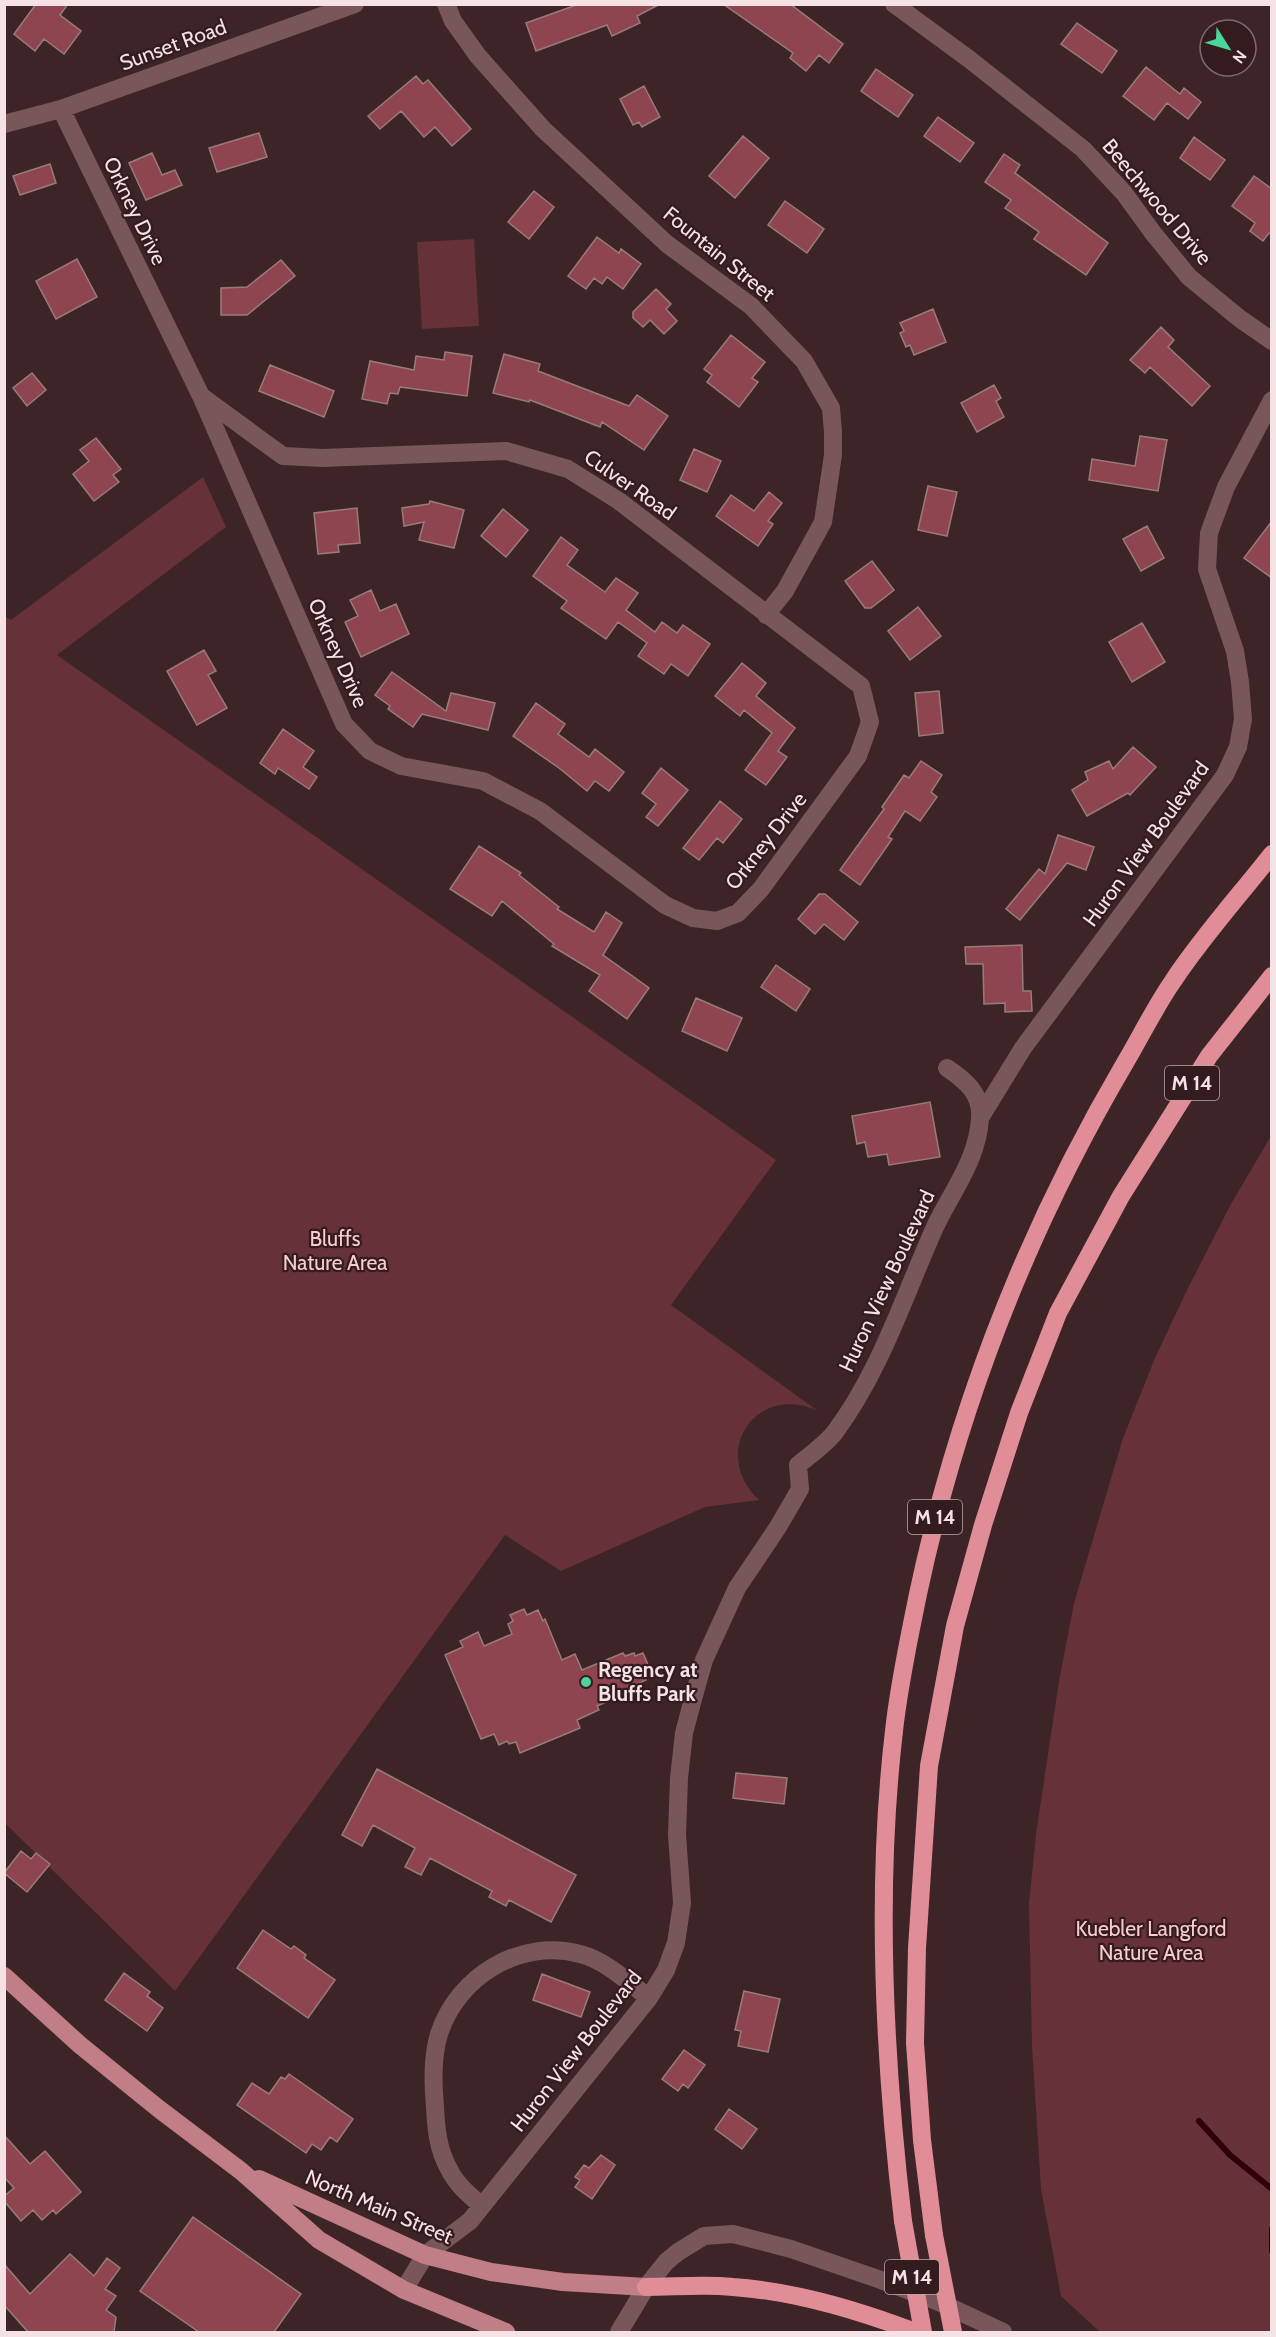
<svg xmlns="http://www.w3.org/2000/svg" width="1276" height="2337" font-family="Cabin,sans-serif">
  <rect width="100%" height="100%" fill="#3d2427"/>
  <path fill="#663139" d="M474 239 479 326 422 329 417 242Z
    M203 477 226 527 57 655 776 1160 671 1305 818 1411C756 1382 709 1453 759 1500L705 1507 561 1571 505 1535 175 1991 5 1823 4 616 11 620Z
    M1271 1136V2332H1100L1061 2296 1041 2189 1032 2047 1029 1903 1036 1834 1059 1681 1074 1603 1123 1438 1155 1358 1188 1288 1231 1204Z"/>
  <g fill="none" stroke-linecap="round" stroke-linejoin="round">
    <path stroke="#2f000a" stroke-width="6" d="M1199 2121 1230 2155 1272 2189
      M1272 2229V2251"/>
  </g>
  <path fill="#8f4550" stroke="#997b7d" stroke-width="1.5" d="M36 4H68L60 15 81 31 64 54 44 39 35 51 14 34Z
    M579 4H660L637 16 640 23 612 36 607 25 536 51 526 23Z
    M723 4H790L843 44 829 63 819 55 806 71 790 58 793 53Z
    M1077 23 1117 51 1102 73 1061 44Z
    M1146 67 1180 94 1184 88 1201 102 1188 119 1167 103 1154 120 1123 96Z
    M876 69 913 95 898 117 861 91Z
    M416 76 423 84 428 80 471 129 452 146 435 127 424 137 401 111 380 129 368 116Z
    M644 86 660 117 642 127 639 122 633 125 620 99Z
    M938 117 974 143 960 162 924 136Z
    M259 133 267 157 217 172 209 148Z
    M743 136 769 158 735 198 709 176Z
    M1194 137 1225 160 1210 180 1180 158Z
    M152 153 162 175 175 170 182 185 146 200 129 163Z
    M1004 154 1020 165 1015 173 1108 243 1086 275 1034 239 1039 232 1005 208 1011 200 985 182Z
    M50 164 56 183 20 195 13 176Z
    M1254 176 1272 189V235L1269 233 1263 241 1250 231 1255 223 1232 206Z
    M534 191 554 207 529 239 508 222Z
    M785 201 824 229 807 253 768 225Z
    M597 237 619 253 621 249 641 264 623 289 607 277 602 284 594 278 586 289 568 276Z
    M77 259 97 297 56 319 36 281Z
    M281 260 295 276 247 315H221V288L247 287Z
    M656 289 671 304 666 309 677 321 664 334 650 320 643 327 633 318V312Z
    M933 309 946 342 914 355 910 345 906 347 900 333 904 331 900 323Z
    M1161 327 1174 340 1168 347 1210 386 1192 406 1150 367 1145 373 1130 360Z
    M731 335 765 362 752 378 758 382 739 407 707 382 712 375 704 369Z
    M445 352 472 356 467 396 400 387 398 394 390 393 387 404 362 399 370 361 414 370 416 356 444 360Z
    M504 354 540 364 538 371 629 406 637 395 668 416 644 450 602 422 600 427 530 400 529 402 493 393Z
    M270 365 334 391 324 417 259 391Z
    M32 373 46 390 27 406 13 388Z
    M994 385 1001 398 996 401 1004 417 977 432 961 403Z
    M1140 436 1167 440 1158 491 1089 480 1092 459 1135 466Z
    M96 438 121 469 113 475 119 482 94 501 73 474 89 461 80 450Z
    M694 449 721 461 707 492 680 480Z
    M928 486 957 492 947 536 918 530Z
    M769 492 782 503 768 521 773 524 758 546 716 516 731 495 754 511Z
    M430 501 464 510 454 548 419 540 424 522 404 526 402 508 429 504Z
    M357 508 360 543 338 545 339 552 318 554 314 513Z
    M503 509 528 530 506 557 481 536Z
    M1272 521V578L1244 558Z
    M1147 526 1164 558 1141 571 1123 539Z
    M561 537 578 550 567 565 605 592 616 578 638 593 626 610 655 632 662 622 677 633 683 625 710 644 688 676 671 664 664 674 638 656 647 643 618 622 606 639 561 608 567 601 533 576Z
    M872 561 894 590 871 608H865L845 581Z
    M371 590 380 611 396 604 409 634 361 657 345 622 358 616 350 600Z
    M918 607 941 636 910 660 888 631Z
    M1142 623 1165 662 1132 682 1109 642Z
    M204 650 216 671 208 675 227 708 197 725 167 671Z
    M742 663 766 683 756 696 795 728 778 751 787 757 766 785 745 770 772 733 744 710 740 716 715 696Z
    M392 672 446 711 451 693 495 703 488 730 422 714 413 727 388 709 390 706 375 695Z
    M939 691 943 733 919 736 915 693Z
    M536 703 565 724 558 734 589 757 595 749 624 772 609 791 595 781 587 791 559 768 513 736Z
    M283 729 314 751 303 767 317 777 309 789 278 768 275 774 260 763Z
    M1133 747 1156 767 1130 795 1128 793 1087 816 1072 790 1088 780 1085 772 1109 761 1113 769Z
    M921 761 942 775 931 792 937 797 920 821 905 811 888 837 892 839 860 885 840 870 884 809 882 807 904 775 909 778Z
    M661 768 688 790 658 826 646 817 656 804 642 793Z
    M720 801 742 819 723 843 717 838 699 860 683 848Z
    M1058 835 1094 847 1086 870 1067 863 1020 920 1006 909 1039 869 1045 874Z
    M479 846 521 873 519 875 559 907 557 909 594 932 606 912 622 923 603 955 649 988 627 1019 589 991 600 975 552 946 554 944 502 901 492 916 450 889Z
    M819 894H825L858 922 844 940 824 924 815 934 798 919Z
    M1022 945 1023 991H1031L1032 1011 1005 1012V1003L984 1004 983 964H966L965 947Z
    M776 965 810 989 796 1011 761 987Z
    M696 998 742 1018 727 1051 682 1031Z
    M930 1102 940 1157 889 1165 887 1154 868 1157 865 1142 857 1144 852 1116Z
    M524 1609 527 1615 538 1610 543 1621 545 1619 562 1660 575 1654 582 1670 623 1653 625 1656 634 1653 635 1656 643 1653 649 1667 641 1670 646 1680 637 1684 639 1688 597 1706 599 1710 577 1720 580 1728 520 1753 516 1742 509 1744 507 1741 499 1745 494 1734 481 1739 445 1655 463 1647 460 1641 478 1632 484 1646 512 1634 508 1624 513 1621 510 1615Z
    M377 1769 576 1875 551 1922 509 1900 506 1906 489 1897 492 1891 430 1858 421 1875 405 1867 415 1848 373 1825 362 1846 342 1835Z
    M736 1773 787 1778 784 1804 733 1798Z
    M21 1851 31 1859 36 1853 50 1864 27 1892 4 1873Z
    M263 1930 291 1949 294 1946 306 1955 304 1958 335 1980 308 2018 237 1968Z
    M124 1973 150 1992 147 1996 163 2008 147 2031 105 2000Z
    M542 1974 590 1992 581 2017 533 2000Z
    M744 1991 780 1999 768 2052 738 2046 741 2031 735 2030Z
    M684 2050 705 2065 688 2088 683 2084 678 2091 662 2079Z
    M289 2074 353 2119 337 2142 330 2137 321 2150 312 2144 306 2153 237 2105 252 2083 269 2094 281 2077 285 2079Z
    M729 2109 757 2129 742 2149 715 2129Z
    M4 2135 30 2164 45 2151 81 2192 56 2214 53 2210 42 2220 33 2210 21 2221 4 2201V2196L14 2188 4 2177Z
    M601 2155 615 2165 592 2199 575 2187 580 2180 575 2177 584 2165 589 2168Z
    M193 2217 301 2294 274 2332H199L140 2291Z
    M70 2254 94 2276 107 2258 120 2268 105 2289 116 2296 106 2310 116 2317 114 2332H28L4 2305V2264L30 2294Z"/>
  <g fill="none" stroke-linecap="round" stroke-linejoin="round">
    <path stroke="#78565a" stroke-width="18" d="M446 4 453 21 478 56 543 129 667 244 751 306 804 361 831 408 833 432V455L823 522 785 591 766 615
      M894 4 969 59 1083 149 1124 193 1153 233 1189 277 1239 318 1272 341
      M61 109 201 396 344 724 370 751 401 766 483 781 540 811 665 905 693 918 717 921 738 913 761 889 858 756 870 722 861 686 619 501 568 469 506 451 322 458 283 456 201 396
      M4 124 61 109 355 4
      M980 1118 1023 1048 1225 775 1238 747 1243 719 1240 682 1235 651 1207 569 1209 533 1226 487 1272 400
      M482 2206C469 2195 456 2184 449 2169 438 2150 436 2128 435 2107 433 2083 432 2058 439 2034 458 1976 520 1938 580 1954 605 1960 628 1982 649 1998
      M404 2290 425 2255 470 2221 649 1998 666 1970 676 1943 682 1903 677 1835 679 1778 684 1733 693 1699 704 1660 737 1588 778 1527 800 1489 798 1465C810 1455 826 1444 835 1432 881 1370 904 1296 935 1227 952 1191 978 1159 980 1118 982 1094 965 1080 947 1068
      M619 2332 646 2287 666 2262 678 2252 704 2236 733 2234 791 2249 881 2280 939 2302 1003 2332"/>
    <path stroke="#c27e86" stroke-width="18" d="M4 1976 80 2045 159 2109 241 2171 319 2240 404 2290 506 2332
      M259 2179 425 2255 491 2272 563 2282 646 2287"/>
    <path stroke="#e08d97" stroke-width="18" d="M903 2221C884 2060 875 1892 894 1731 899 1684 909 1639 918 1594 958 1406 1028 1228 1125 1063 1141 1036 1155 1007 1173 981 1202 937 1239 896 1272 854
      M934 2235 922 2140 915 2043 917 1948 929 1766 955 1626 983 1525 1019 1413 1058 1313 1121 1196 1209 1056 1272 976
      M646 2287C674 2287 704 2284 733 2287 792 2291 860 2311 915 2332"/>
    <path stroke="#e08d97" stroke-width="18" d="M903 2221 923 2332
      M934 2235 953 2332"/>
  </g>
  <circle fill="#4bd49b" stroke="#331b1e" stroke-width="2" cx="586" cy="1682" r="6"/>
  <g text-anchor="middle" stroke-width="4.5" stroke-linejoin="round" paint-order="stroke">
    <g fill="#331b1e" stroke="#baa6a9" stroke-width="1.5">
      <rect x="1165" y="1066" width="54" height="34" rx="4.5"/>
      <rect x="908" y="1500" width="54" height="34" rx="4.5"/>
      <rect x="885" y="2260" width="54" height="34" rx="4.5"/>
    </g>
    <g font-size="20" font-weight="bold" fill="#f4e2e4">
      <text x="1192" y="1090">M 14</text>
      <text x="935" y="1524">M 14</text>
      <text x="912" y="2284">M 14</text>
    </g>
    <g font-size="21" fill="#f4e2e4" stroke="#331b1e">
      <text transform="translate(173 45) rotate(-20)" y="7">Sunset Road</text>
      <text transform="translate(1157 202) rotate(50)" y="7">Beechwood Drive</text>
      <text transform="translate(135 211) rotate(64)" y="7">Orkney Drive</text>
      <text transform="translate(719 254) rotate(39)" y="7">Fountain Street</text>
      <text transform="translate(630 485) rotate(35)" y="7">Culver Road</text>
      <text transform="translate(338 653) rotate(66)" y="7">Orkney Drive</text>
      <text transform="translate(766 841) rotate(-52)" y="7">Orkney Drive</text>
      <text transform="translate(1146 844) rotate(-54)" y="7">Huron View Boulevard</text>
      <text transform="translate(887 1281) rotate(-65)" y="7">Huron View Boulevard</text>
      <text transform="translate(576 2051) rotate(-52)" y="7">Huron View Boulevard</text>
      <text transform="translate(379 2207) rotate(23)" y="7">North Main Street</text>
    </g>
    <g font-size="21" fill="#f9cbcf" stroke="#331b1e">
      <text x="335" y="1246">Bluffs<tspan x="335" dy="24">Nature Area</tspan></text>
      <text x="1151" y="1936">Kuebler Langford<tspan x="1151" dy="24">Nature Area</tspan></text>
    </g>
    <g font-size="21" font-weight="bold" fill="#f4e2e4" stroke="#331b1e" text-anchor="start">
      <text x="598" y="1677">Regency at<tspan x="598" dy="24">Bluffs Park</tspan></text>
    </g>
  </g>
  <rect width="1276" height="2337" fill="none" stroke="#f4e2e4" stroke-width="12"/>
  <g transform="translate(1228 48) rotate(127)"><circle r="28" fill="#331b1e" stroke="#806b6d" stroke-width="1.5"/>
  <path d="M0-4.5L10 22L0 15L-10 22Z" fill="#4bd49b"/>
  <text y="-9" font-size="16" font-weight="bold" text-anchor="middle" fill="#f4e2e4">N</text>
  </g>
</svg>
